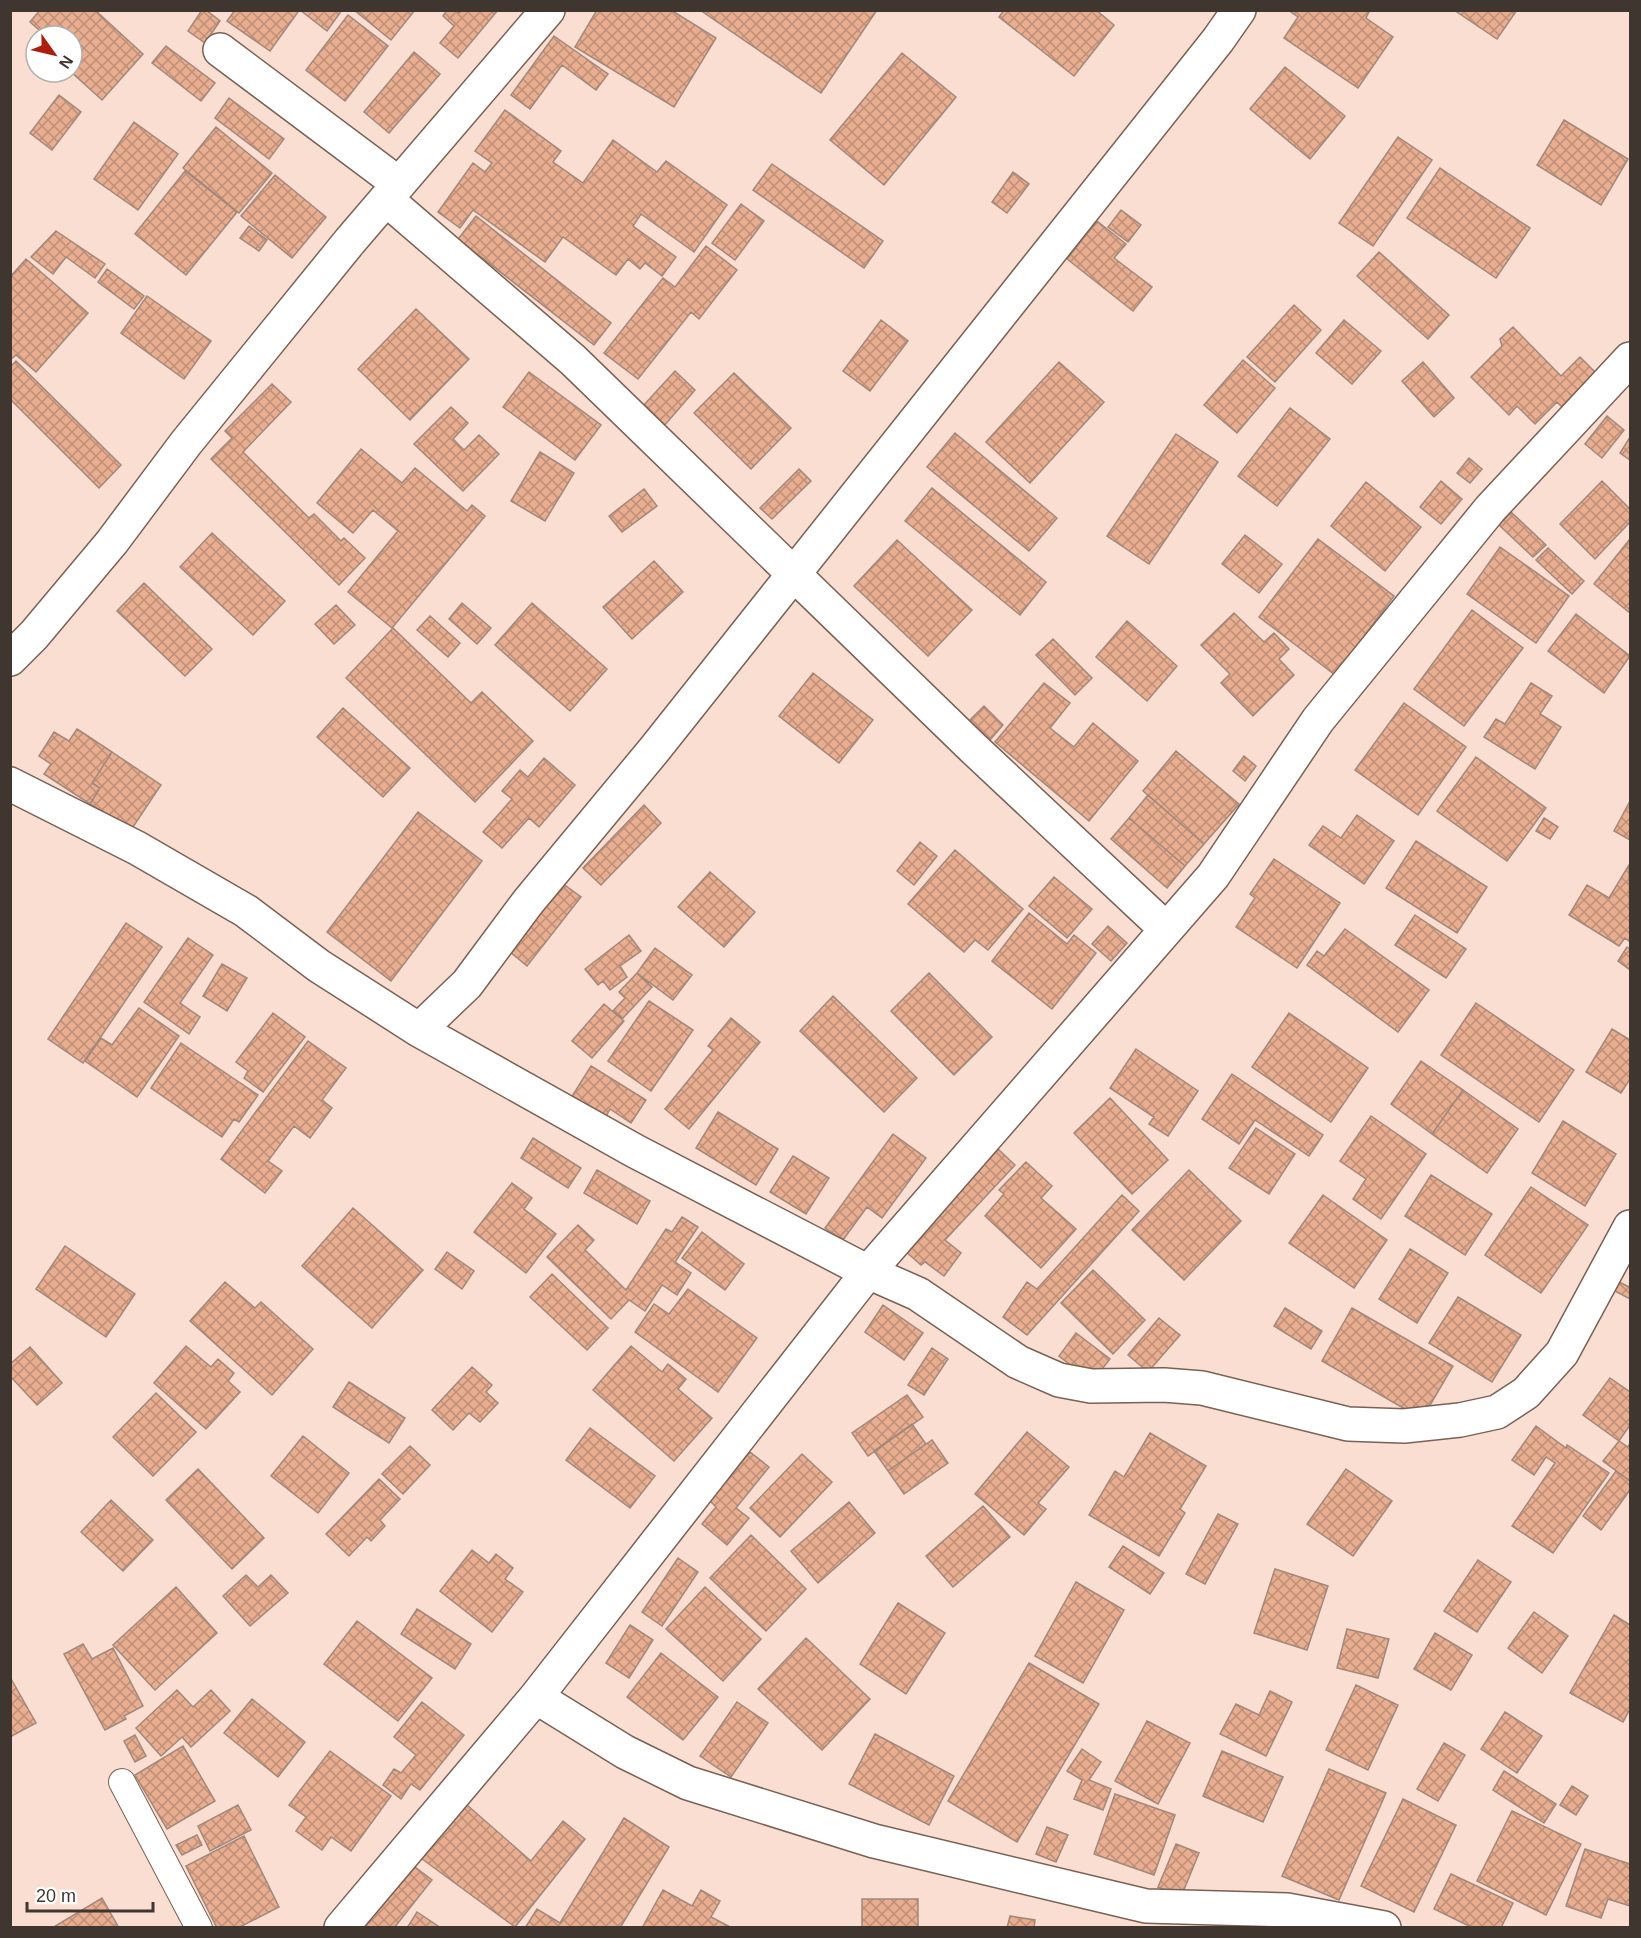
<svg xmlns="http://www.w3.org/2000/svg" width="1641" height="1938" font-family="Arial,sans-serif">
  <defs>
    <pattern id="building-cross-hatch" width="8" height="8" patternUnits="userSpaceOnUse" patternTransform="scale(1.5)"><rect width="8" height="8" fill="#e9ae90"/><path d="M0 0l8 8M0 8l8-8" fill="none" stroke="#be8e76"/></pattern>
  </defs>
  <rect width="100%" height="100%" fill="#faded1"/>
  <path fill="url(#building-cross-hatch)" stroke="#a1887b" stroke-width="1.5" d="M40 10H95L143 54 102 100 71 72 72 36H46L30 22Z
    M202 10H206L220 21 205 43 188 31Z
    M235 10H297L298 12 270 51 227 21Z
    M300 10H342L327 31Z
    M354 10H415L391 40Z
    M447 10H456L459 13 462 10H498L458 58 440 43 454 26 443 16Z
    M597 10H671L716 38 674 107 575 47Z
    M700 10H877L821 93Z
    M1004 10H1096L1114 25 1074 76 999 17Z
    M1288 10H1370L1366 18 1393 37 1358 88 1284 38 1298 17Z
    M1454 10H1517L1497 39Z
    M348 15 388 46 345 101 306 70Z
    M554 36 608 74 596 90 562 65 530 109 511 95Z
    M166 46 215 83 201 101 152 63Z
    M414 52 440 74 389 133 364 112Z
    M902 53 956 97 884 185 830 140Z
    M1285 67 1345 116 1310 159 1250 109Z
    M59 95 81 112 52 150 30 133Z
    M229 98 284 139 269 159 215 118Z
    M505 110 561 151 553 162 583 183 613 140 657 172 666 161 727 205 694 252 641 214 633 226 676 257 662 276 645 263 640 269 628 259 616 275 563 237 545 262 473 210 460 228 438 212 473 163 485 172 492 163 475 151Z
    M1564 120 1628 159 1601 205 1537 165Z
    M134 122 178 154 138 210 94 179Z
    M216 127 272 173 239 213 183 168Z
    M1398 137 1432 160 1373 246 1339 223Z
    M772 164 883 241 864 268 753 190Z
    M1440 168 1530 228 1496 278 1407 218Z
    M185 171 237 212 186 275 135 234Z
    M1013 172 1029 184 1007 213 992 202Z
    M275 175 326 217 292 258 241 216Z
    M741 204 764 221 735 260 712 243Z
    M1121 210 1141 225 1128 242 1108 227Z
    M476 216 611 323 594 345 458 239Z
    M1097 221 1126 244 1114 258 1152 287 1133 311 1067 259Z
    M249 226 267 240 259 251 240 238Z
    M56 231 105 264 95 278 66 257 53 274 31 257Z
    M706 246 737 270 699 319 691 312 638 379 604 353 663 278 675 287Z
    M1379 252 1449 315 1428 339 1357 276Z
    M26 259 88 313 36 372 16 355 10 360V277Z
    M107 269 144 296 134 309 98 282Z
    M147 296 211 341 184 379 121 333Z
    M1294 305 1321 330 1275 382 1247 357Z
    M416 309 469 359 410 420 358 369Z
    M881 320 908 341 870 391 843 371Z
    M1344 320 1381 351 1352 384 1316 353Z
    M1513 327 1561 376 1580 357 1599 376 1565 410 1557 402 1535 424 1517 406 1509 415 1471 377 1502 346 1500 339Z
    M1243 360 1275 388 1237 433 1204 405Z
    M16 361 121 465 99 488 10 399V367Z
    M1059 362 1104 402 1030 483 986 442Z
    M1423 362 1454 398 1434 417 1402 381Z
    M675 371 695 390 664 426 643 406Z
    M529 372 601 425 575 460 503 407Z
    M734 373 791 428 751 469 694 413Z
    M272 384 291 402 243 452 309 518 314 514 341 541 344 538 365 558 339 585 211 459 232 438 225 431Z
    M451 407 468 423 453 439 464 450 479 435 499 454 463 491 414 444Z
    M1290 408 1330 439 1277 506 1238 476Z
    M1607 416 1624 430 1602 458 1585 444Z
    M955 433 1057 518 1029 551 927 467Z
    M1176 434 1218 462 1149 564 1107 536Z
    M1630 437V460L1620 453Z
    M361 449 402 483 415 468 467 511 472 505 485 516 392 628 348 592 398 531 373 510 353 533 317 503Z
    M540 452 574 473 545 521 511 501Z
    M1469 458 1482 469 1470 483 1457 473Z
    M799 469 811 481 772 519 760 508Z
    M1441 481 1462 499 1441 524 1420 507Z
    M1602 481 1630 509V522L1595 559 1560 524Z
    M1366 482 1421 527 1385 571 1331 526Z
    M932 488 1046 582 1020 615 905 521Z
    M644 489 657 506 622 532 609 516Z
    M1511 512 1546 545 1533 557 1499 525Z
    M212 533 285 601 253 635 180 567Z
    M1245 535 1282 564 1259 593 1222 564Z
    M1318 539 1394 596 1335 675 1259 617Z
    M1630 539V613L1594 584Z
    M897 540 972 610 928 656 854 586Z
    M1500 547 1569 596 1536 643 1467 594Z
    M1548 548 1584 581 1572 594 1536 560Z
    M654 561 683 592 632 639 603 607Z
    M144 583 212 649 185 676 117 611Z
    M462 603 491 628 477 644 449 619Z
    M532 603 607 669 570 711 495 645Z
    M336 605 355 625 334 644 315 624Z
    M1472 610 1523 648 1464 726 1414 689Z
    M1234 613 1264 642 1274 633 1289 649 1279 659 1294 675 1253 716 1221 683 1230 674 1201 645Z
    M1576 614 1630 656 1604 693 1548 651Z
    M430 616 460 643 448 657 417 630Z
    M1127 621 1177 666 1147 701 1096 657Z
    M393 628 471 703 482 692 533 741 475 802 346 678Z
    M1053 639 1092 678 1075 695 1036 655Z
    M813 673 873 720 839 763 779 716Z
    M1044 683 1070 703 1050 728 1074 747 1093 723 1138 761 1089 821 995 742Z
    M1531 683 1552 696 1540 714 1561 727 1535 769 1484 737 1496 719 1505 724Z
    M1404 703 1466 747 1418 815 1355 770Z
    M984 706 1003 725 990 740 969 721Z
    M343 708 410 768 383 797 317 737Z
    M77 729 112 752 92 783 100 788 90 804 44 774 51 764 39 756 54 732 69 741Z
    M1176 751 1239 804 1204 844 1143 791Z
    M112 752 161 785 131 830 90 804 100 788 92 783Z
    M1244 756 1256 766 1245 781 1233 771Z
    M1476 757 1546 808 1507 861 1437 811Z
    M544 758 575 785 539 827 529 818 502 848 483 832 512 799 502 791 520 770 528 777Z
    M1148 795 1204 844 1185 866 1129 818Z
    M1630 801V840L1614 831Z
    M644 805 661 823 601 885 583 868Z
    M418 812 482 861 391 981 327 932Z
    M1357 815 1394 841 1364 884 1309 845 1323 826 1341 838Z
    M1129 818 1185 866 1167 888 1111 839Z
    M1544 818 1558 827 1550 839 1536 831Z
    M1416 841 1487 887 1457 933 1386 888Z
    M920 842 937 856 914 885 897 871Z
    M955 850 1023 909 988 950 975 940 964 952 908 904Z
    M1274 859 1340 903 1297 968 1236 927 1255 898 1250 894Z
    M1629 865 1630 942 1625 938 1619 946 1569 915 1587 885 1609 898Z
    M710 872 755 912 724 947 678 907Z
    M1054 877 1092 909 1067 938 1029 906Z
    M562 883 581 897 527 966 509 951Z
    M1029 913 1067 944 1074 935 1096 953 1052 1009 992 961Z
    M1415 915 1466 949 1446 978 1395 945Z
    M126 923 162 947 83 1063 48 1039Z
    M1108 926 1127 943 1111 961 1092 944Z
    M1345 929 1429 990 1398 1032 1307 965 1317 951 1324 956Z
    M629 935 641 951 620 966 627 977 610 990 603 981 598 985 585 969Z
    M188 938 213 955 180 1003 200 1017 189 1034 144 1002Z
    M1627 947 1630 949V970L1618 961Z
    M655 948 692 975 673 1000 637 973Z
    M222 964 247 978 227 1011 203 996Z
    M637 973 652 987 623 1018 613 1011 625 998 619 992Z
    M929 973 992 1037 954 1075 891 1011Z
    M833 996 917 1078 884 1112 800 1031Z
    M649 1001 693 1030 651 1091 608 1061Z
    M1476 1003 1574 1070 1539 1122 1441 1055Z
    M604 1004 624 1021 592 1058 572 1041Z
    M139 1008 179 1036 137 1097 85 1061 101 1038 112 1045Z
    M273 1013 305 1037 263 1092 244 1078 248 1071 236 1062Z
    M1289 1013 1368 1068 1331 1122 1252 1067Z
    M731 1018 760 1042 689 1129 665 1109 713 1050 708 1046Z
    M1612 1029 1630 1040V1079L1621 1093 1586 1072Z
    M308 1041 346 1068 322 1100 332 1108 310 1138 294 1126 268 1161 282 1171 265 1193 221 1159Z
    M181 1043 258 1095 239 1122 234 1119 222 1137 151 1088Z
    M1136 1049 1198 1091 1168 1136 1149 1124 1154 1117 1110 1088Z
    M1421 1061 1463 1090 1432 1134 1391 1104Z
    M591 1066 646 1100 631 1123 610 1109 603 1122 569 1101Z
    M1232 1074 1323 1135 1309 1156 1255 1120 1239 1144 1202 1119Z
    M1463 1090 1518 1129 1487 1173 1432 1134Z
    M1110 1098 1168 1160 1132 1194 1074 1133Z
    M718 1112 778 1149 756 1185 696 1148Z
    M1371 1116 1426 1154 1381 1219 1353 1199 1366 1179 1340 1161Z
    M1563 1121 1616 1154 1585 1206 1532 1173Z
    M1256 1128 1295 1154 1269 1194 1229 1168Z
    M893 1134 926 1158 882 1218 867 1207 843 1240 825 1228Z
    M533 1138 581 1168 568 1188 521 1158Z
    M998 1149 1015 1165 945 1240 961 1253 944 1276 925 1262 921 1265 904 1250Z
    M793 1156 829 1178 806 1214 770 1192Z
    M1026 1162 1052 1186 1041 1198 1076 1229 1041 1268 985 1216 1004 1194 999 1190Z
    M597 1170 650 1201 637 1224 584 1193Z
    M1189 1170 1241 1221 1184 1280 1132 1230Z
    M1431 1175 1492 1214 1465 1255 1405 1216Z
    M512 1183 532 1198 524 1209 556 1234 526 1273 474 1232Z
    M1531 1187 1588 1225 1541 1293 1485 1255Z
    M1122 1195 1139 1211 1027 1335 1003 1317 1027 1282 1037 1289Z
    M1323 1195 1387 1240 1354 1288 1289 1243Z
    M353 1208 423 1270 372 1328 302 1266Z
    M682 1217 698 1227 675 1262 691 1273 677 1295 662 1285 645 1311 629 1300 611 1319 547 1257 578 1225 594 1240 585 1250 626 1290 666 1229 672 1232Z
    M702 1232 744 1264 725 1290 682 1258Z
    M65 1246 135 1294 106 1337 36 1289Z
    M1410 1249 1448 1273 1417 1323 1379 1299Z
    M447 1252 474 1271 462 1289 435 1269Z
    M1093 1270 1145 1320 1113 1354 1061 1303Z
    M552 1274 608 1328 587 1350 530 1297Z
    M1617 1281 1629 1287 1630 1284V1299L1613 1290Z
    M225 1282 255 1308 261 1302 313 1349 272 1395 190 1321Z
    M688 1289 757 1338 718 1392 635 1332 654 1304 669 1314Z
    M1458 1297 1521 1335 1492 1382 1429 1343Z
    M883 1305 923 1333 904 1360 865 1332Z
    M1285 1308 1322 1331 1311 1349 1274 1326Z
    M1352 1308 1453 1366 1422 1419 1322 1361Z
    M1159 1318 1180 1335 1148 1372 1128 1355Z
    M1076 1333 1110 1359 1092 1382 1059 1356Z
    M186 1346 211 1367 218 1359 234 1373 228 1381 240 1392 206 1429 154 1383Z
    M631 1346 662 1372 668 1364 686 1379 678 1389 712 1418 674 1461 593 1390Z
    M30 1347 62 1383 37 1405 10 1376V1364Z
    M932 1348 948 1359 924 1395 908 1385Z
    M472 1367 492 1385 486 1392 498 1403 480 1422 469 1413 453 1430 432 1410Z
    M1610 1378 1630 1392V1425L1619 1441 1583 1415Z
    M349 1382 405 1418 389 1443 333 1407Z
    M156 1393 196 1432 153 1476 113 1437Z
    M907 1395 923 1417 868 1456 852 1433Z
    M912 1424 926 1444 888 1471 874 1451Z
    M1536 1426 1566 1448 1567 1445 1609 1473 1553 1553 1512 1526 1555 1463 1546 1457 1534 1475 1512 1460Z
    M590 1428 655 1476 630 1508 566 1460Z
    M1027 1432 1069 1467 1038 1503 1046 1509 1024 1535 975 1494Z
    M1150 1433 1206 1466 1180 1509 1185 1513 1159 1556 1089 1515 1115 1471 1124 1477Z
    M303 1436 349 1473 318 1513 271 1476Z
    M932 1440 948 1463 904 1494 888 1471Z
    M1619 1441 1628 1447 1630 1443V1481L1603 1461Z
    M410 1446 430 1465 403 1494 382 1474Z
    M750 1452 769 1467 736 1508 749 1518 727 1545 702 1524 716 1507 710 1501Z
    M802 1454 832 1482 780 1537 750 1508Z
    M198 1469 264 1538 232 1569 166 1500Z
    M1346 1469 1392 1501 1353 1556 1307 1524Z
    M1616 1471 1630 1481V1490L1601 1530 1583 1516Z
    M379 1479 400 1499 380 1520 385 1526 371 1541 367 1537 349 1556 326 1534Z
    M111 1500 153 1540 123 1571 81 1532Z
    M849 1502 875 1533 818 1583 791 1551Z
    M983 1506 1010 1537 953 1587 926 1556Z
    M1218 1514 1238 1524 1205 1584 1186 1574Z
    M751 1535 806 1589 766 1631 710 1578Z
    M1123 1546 1164 1573 1150 1594 1109 1567Z
    M472 1550 489 1563 496 1554 513 1568 505 1579 523 1592 492 1632 440 1591Z
    M678 1558 698 1572 662 1626 642 1612Z
    M1478 1560 1511 1582 1477 1632 1444 1611Z
    M1275 1569 1328 1586 1307 1650 1254 1633Z
    M246 1575 258 1587 271 1575 288 1593 250 1626 223 1596Z
    M1076 1582 1124 1610 1083 1683 1035 1656Z
    M176 1587 217 1633 155 1690 113 1645Z
    M705 1587 761 1639 723 1681 666 1629Z
    M898 1603 945 1633 906 1694 860 1664Z
    M417 1609 471 1644 455 1669 401 1634Z
    M1534 1612 1568 1636 1542 1673 1508 1648Z
    M1614 1615 1630 1625V1709L1623 1722 1570 1693Z
    M357 1621 432 1678 398 1721 324 1664Z
    M630 1625 653 1640 629 1678 606 1663Z
    M1347 1629 1389 1639 1378 1678 1337 1668Z
    M1435 1633 1472 1655 1451 1690 1414 1669Z
    M806 1638 870 1699 822 1750 758 1689Z
    M83 1644 92 1659 113 1648 143 1706 124 1716 126 1719 105 1730 64 1654Z
    M661 1653 718 1697 683 1740 627 1697Z
    M1029 1663 1099 1704 1017 1842 948 1801Z
    M10 1677 36 1723 10 1737Z
    M1356 1685 1398 1705 1368 1770 1326 1750Z
    M177 1690 193 1707 211 1690 230 1711 191 1747 182 1737 161 1756 136 1728Z
    M1270 1691 1292 1702 1266 1756 1220 1734 1236 1704 1259 1715Z
    M252 1699 305 1742 278 1777 224 1733Z
    M422 1702 464 1735 420 1790 411 1784 401 1799 383 1785 394 1769 401 1773 416 1755 394 1737Z
    M737 1702 768 1723 731 1777 700 1756Z
    M1505 1712 1542 1736 1517 1773 1481 1749Z
    M1147 1721 1190 1743 1158 1804 1115 1781Z
    M875 1734 954 1776 929 1825 849 1784Z
    M135 1735 146 1756 135 1762 124 1741Z
    M1444 1743 1465 1755 1438 1801 1417 1789Z
    M183 1746 215 1801 167 1829 135 1775Z
    M1082 1749 1101 1762 1089 1780 1111 1789 1103 1810 1074 1799 1082 1780 1067 1771Z
    M330 1751 391 1796 351 1851 331 1837 322 1850 296 1831 306 1817 289 1805Z
    M1222 1751 1283 1777 1263 1822 1203 1796Z
    M1329 1769 1386 1793 1339 1900 1282 1876Z
    M1504 1771 1556 1804 1544 1823 1493 1790Z
    M1572 1786 1588 1796 1576 1815 1560 1805Z
    M1115 1794 1175 1815 1154 1875 1094 1854Z
    M1403 1799 1456 1825 1414 1912 1361 1886Z
    M238 1805 251 1830 210 1851 198 1826Z
    M467 1805 531 1861 563 1821 585 1839 515 1927 418 1856Z
    M1512 1811 1581 1844 1546 1915 1477 1881Z
    M624 1818 669 1847 620 1928H525L537 1909 560 1923Z
    M1047 1827 1068 1835 1056 1862 1036 1854Z
    M197 1835 202 1845 182 1855 176 1845Z
    M244 1836 279 1907 238 1928H217L186 1866Z
    M1176 1844 1199 1853 1181 1897 1158 1887Z
    M1585 1849 1630 1864V1906L1608 1899 1601 1918 1566 1906Z
    M415 1867 432 1880 394 1928H363Z
    M1451 1874 1513 1903 1501 1928H1473L1434 1909Z
    M663 1890 692 1906 701 1890 720 1901 711 1917 732 1928H642Z
    M102 1898 119 1928H52Z
    M862 1899H918V1928H862Z
    M417 1912 441 1928H407Z
    M1010 1916 1035 1920 1034 1928H1007Z"/>
  <g fill="none" stroke-linecap="round" stroke-linejoin="round">
    <g stroke="#796155" stroke-width="28">
      <path id="lane" d="M122 1782 199 1928"/>
    </g>
    <g stroke="#796155" stroke-width="36">
      <path id="street" d="M220 50 399 184
        M386 199 573 360 973 748 1166 929
        M10 659 34 635 112 542 186 443 350 241 548 10
        M10 784 137 848 246 911 319 966 419 1030 635 1151 868 1272 918 1294 1018 1362 1059 1380 1091 1386 1164 1385 1202 1388 1348 1424 1404 1426 1460 1420 1497 1412 1526 1393 1562 1353 1630 1227
        M419 1030 467 984 528 902 654 750 1218 40 1239 10
        M536 1697 625 1752 688 1783 874 1841 1146 1906 1287 1910 1384 1928
        M341 1928 536 1697 868 1272 1213 876 1318 720 1490 509 1630 359"/>
    </g>
    <use href="#lane" stroke="#fff" stroke-width="26"/>
    <use href="#street" stroke="#fff" stroke-width="33"/>
  </g>
  <rect width="1641" height="1938" fill="none" stroke="#403630" stroke-width="24"/>
  <g transform="translate(54 54) rotate(124)"><circle r="28" fill="#ffffff" stroke="#b3afac" stroke-width="1.5"/>
  <path d="M0-4.5L10 22L0 15L-10 22Z" fill="#ad1d0c"/>
  <text y="-9" font-size="16" font-weight="bold" text-anchor="middle" fill="#403630">N</text>
  </g>
  <path d="M27 1902v9h126v-9" fill="none" stroke="#403630" stroke-width="3"/>
  <text x="36" y="1902" font-size="18" fill="#403630" stroke="#ffffff" stroke-width="4.5" paint-order="stroke">20 m</text>
</svg>
